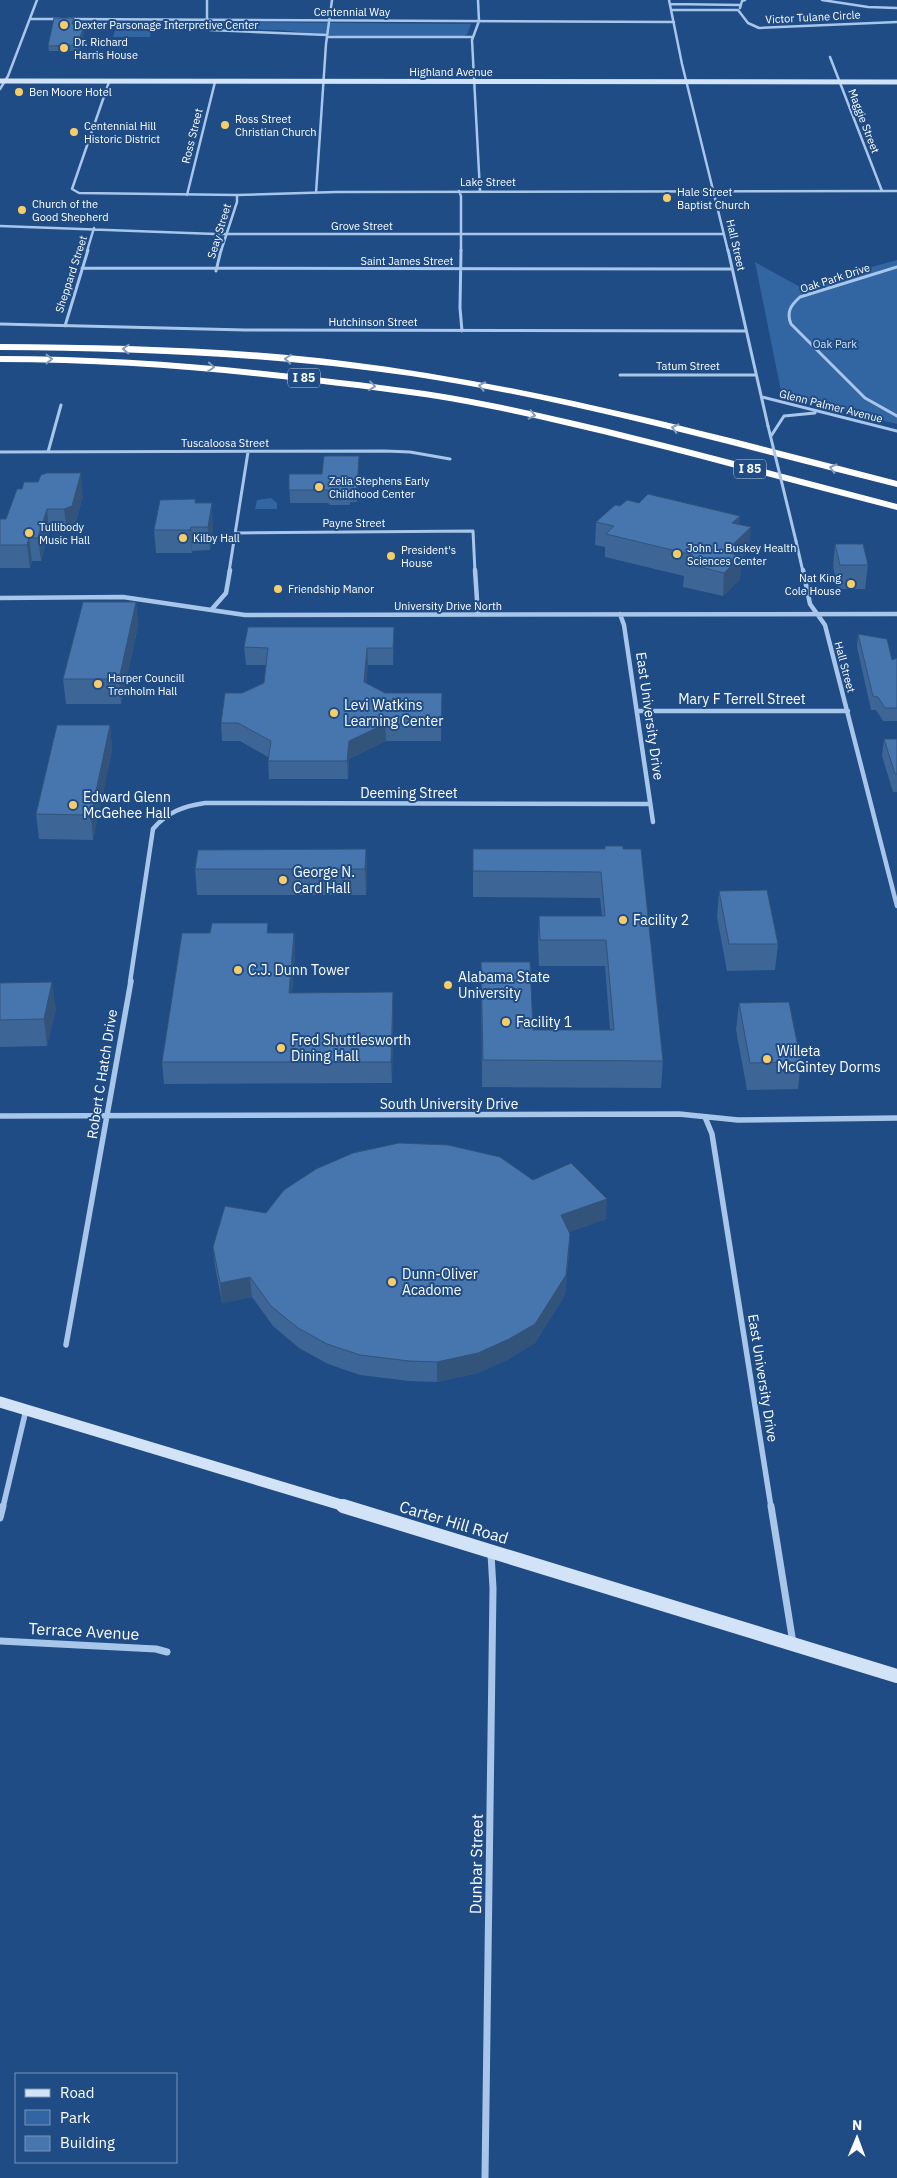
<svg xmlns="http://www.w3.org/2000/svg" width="897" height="2178" font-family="'IBM Plex Sans',sans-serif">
  <rect width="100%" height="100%" fill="#1f4c85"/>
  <path fill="#3266a3" d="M216 22 471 24 467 35 463 36H337L279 30 223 29 216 27Z
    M116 28H151L150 37H113Z
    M897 260V424L782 396 755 262 800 287Z
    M271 498 277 503V509H255L257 500Z"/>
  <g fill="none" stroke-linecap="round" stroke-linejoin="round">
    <path stroke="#a7c6ea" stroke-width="2.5" d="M207 0V27L210 30 327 35
      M478 0 479 21 472 40 480 191
      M669 0 682 64 728 251
      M822 0 868 7 897 8
      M670 4 740 5
      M740 8 742 1 745 0
      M671 10H738L748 23 759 28 897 22
      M30 19H60
      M68 19 674 22
      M327 37H473
      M830 57 882 191
      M109 82 72 189 79 193 237 195 336 192 897 191
      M0 89 8 76 37 0
      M459 191 461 196V251
      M316 193 326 44 332 0
      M187 195 215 82
      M0 226 215 234H724
      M87 251 94 228
      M221 251 237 202V195"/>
    <path stroke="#a7c6ea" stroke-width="3" d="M461 250 460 308 462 331
      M728 250 768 426
      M897 267 800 297C791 305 786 312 791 324L865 398 897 416
      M82 268 732 269
      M216 271 221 250
      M0 324 245 330 746 331
      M65 326 88 250
      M620 375H756
      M762 397 897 431
      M771 436 784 416 815 413
      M0 452 385 451 410 452 450 459
      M48 452 61 405
      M235 533 473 531 475 572
      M796 541 803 572
      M229 572 248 452"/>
    <path stroke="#a7c6ea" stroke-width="4.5" d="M475 570 478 615
      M803 570 810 604 825 625 897 906
      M0 598 123 597 245 615 897 614
      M212 609 226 593 230 570
      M620 614 624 625 653 822
      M637 711H848
      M130 982 153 829C167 812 184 806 205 803L650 804"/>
    <path stroke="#a7c6ea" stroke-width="5.5" d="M0 1116 679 1114 738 1120 897 1118
      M705 1117 712 1134 771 1507
      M66 1345 131 981
      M3 1507 26 1410"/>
    <path stroke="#a7c6ea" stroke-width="7" d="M771 1506 793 1643
      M0 1518 3 1506
      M0 1641 156 1649 167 1652
      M485 2178 493 1588 491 1554"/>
    <path stroke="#d2e3f8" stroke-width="5" d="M0 81 897 82"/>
    <path stroke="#d2e3f8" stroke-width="11" d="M0 1402 348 1507"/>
    <path stroke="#d2e3f8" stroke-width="14" d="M343 1506 897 1676"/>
    <path fill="#fff" fill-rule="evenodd" d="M0 344C114 345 229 347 343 361 531 384 714 434 897 481V487C736 447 575 401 411 376 274 356 138 351 0 350Z
      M0 356C106 356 211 364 315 377 375 384 434 391 492 403 628 431 762 469 897 504V510C762 476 628 437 492 409 434 397 375 390 315 383 211 370 106 362 0 362Z"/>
    <path stroke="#a7c6ea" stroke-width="3" d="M768 426 796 541"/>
  </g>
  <path fill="#3d6596" d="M75 23 74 24 85 29 79 51H49L48 46Z
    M359 456V469L357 502H350V505H330L328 503H290L289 474H322Z
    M22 489 83 496 74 529 67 532H49L41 561H32L30 568H0V519H6Z
    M195 499 196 503 213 526 210 550 192 551V553H156L154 530Z
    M639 503 740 516 739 525 749 551 741 558 740 579 723 596 683 587 684 576 605 557V547L595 545 596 522 620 506Z
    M835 544 868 565 865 589H838L833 567Z
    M136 602 138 626 121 704H66L63 679Z
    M394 627 393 665H368L366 683 385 693H442L441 741H386L349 759 348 779H269L268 757 240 741H222L221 723 242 693 264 683 266 665H246L244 647Z
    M858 634 892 660 897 658V721H883L876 710H871L857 647Z
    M110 725 112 750 93 840 39 839 36 814Z
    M884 739H897V792H893L882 756Z
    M366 849 367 875 366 895H197L195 869Z
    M473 849H605L663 1061 661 1088 482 1087 481 962 533 1030H610L605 966H539L538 942 539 916H602L600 898 473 897Z
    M719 891 778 944 775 970 727 971 717 917Z
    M268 923V933H294L295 953 292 993 393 1013 392 1083 164 1084 162 1062 210 933Z
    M0 983 56 1009 47 1046 0 1047Z
    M739 1003 801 1062 798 1089 747 1090 736 1030Z
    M533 1180 606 1219 569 1232 570 1234 569 1253 565 1295 535 1343 509 1359 478 1373 437 1382 409 1381 360 1375 328 1364 299 1348 273 1326 252 1297 222 1303 215 1266 213 1247 266 1213Z"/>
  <path fill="#32537a" d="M84 24 85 29 79 51 78 45Z
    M359 456V469L357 502V490Z
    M81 473 83 496 74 529 67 532 64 509Z
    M212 503 213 526 210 550 208 527Z
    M47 509 49 532 41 561 38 538Z
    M740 516 738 539 732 523Z
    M191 527 192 551V553L190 530Z
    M751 527 749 551 741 558 740 579 723 596 725 552Z
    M29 538 32 561 30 568 27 545Z
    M136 602 138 626 121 704 119 679Z
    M394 627V644L393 665V648Z
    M367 648 368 665 365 700 364 682Z
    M385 724 386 741 349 759 348 779 347 761 349 741Z
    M110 725 112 750 93 840 91 815Z
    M366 849 367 875 366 895 365 869Z
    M294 933 295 953 290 1013 289 993Z
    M52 982 56 1009 47 1046 44 1019Z
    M393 992V1013L392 1083 391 1062Z
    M607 1199 606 1219 560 1235 561 1215Z
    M570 1234 569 1253 565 1295 535 1343 509 1359 478 1373 437 1382V1362Z
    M250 1277 252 1297 222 1303 220 1283Z"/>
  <path fill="#4776ae" stroke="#32537a" d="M54 18H74L72 24H84L78 45 48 46Z
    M324 456H359L357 490H350V493H330L328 490H289V474H322Z
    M47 473H81L72 506 64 509H47L38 538H29L27 545H0V519H6L17 489H22L24 482H38L41 475Z
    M648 494 740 516 732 523 751 527 725 552 741 556 724 573 685 563 693 555 606 534 614 526 596 522 615 505 620 506 627 500 639 503Z
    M195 499V503H212L208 527H191L190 530H154L160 500Z
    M835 544H863L868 565H840Z
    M83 602H136L119 679H63Z
    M248 627H394L393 648H367L364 682 385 693H442L441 724H385L349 741 347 761H268L271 741 238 723H221L225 693H242L264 683 268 648 244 647Z
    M858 634 887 639 892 660 897 658V708H885L878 697 873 696Z
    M57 725H110L91 815 36 814Z
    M884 739H897V774H895Z
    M605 846H623V849H641L663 1061 483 1060 481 962H530L533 1030H614L606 940H540L539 916H605L601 872 473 871V849H605Z
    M366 849 365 869H195L198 850Z
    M767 890 778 944H729L719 891Z
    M212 923H268L267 933H294L289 993 393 992 391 1062H162L182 933H210Z
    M52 982 44 1019 0 1020V983Z
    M789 1002 801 1062 750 1063 739 1003Z
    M399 1143 448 1145 500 1157 533 1180 571 1163 607 1199 561 1215 570 1234 566 1275 535 1324 509 1339 478 1353 437 1362 409 1361 360 1355 327 1344 298 1328 271 1306 250 1277 220 1283 213 1247 225 1206 266 1213 284 1190 316 1169 353 1153Z"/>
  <defs><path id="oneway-chevron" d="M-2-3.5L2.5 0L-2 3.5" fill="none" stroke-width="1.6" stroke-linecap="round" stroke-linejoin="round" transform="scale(1.25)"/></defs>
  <g stroke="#849dbc">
    <use href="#oneway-chevron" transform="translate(126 349) rotate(-178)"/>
    <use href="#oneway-chevron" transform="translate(49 359)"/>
    <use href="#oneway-chevron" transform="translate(288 359) rotate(-175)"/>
    <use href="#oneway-chevron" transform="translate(211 367) rotate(4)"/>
    <use href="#oneway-chevron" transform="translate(372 386) rotate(7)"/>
    <use href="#oneway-chevron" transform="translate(482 386) rotate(-169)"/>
    <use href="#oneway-chevron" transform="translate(532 415) rotate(13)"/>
    <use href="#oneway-chevron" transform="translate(675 428) rotate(-166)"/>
    <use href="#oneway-chevron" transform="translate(833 468) rotate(-166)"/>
  </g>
  <g fill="#f8cd67" stroke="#1f4c85" stroke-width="2">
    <circle cx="64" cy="25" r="5"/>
    <circle cx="64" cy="48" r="5"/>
    <circle cx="19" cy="92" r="5"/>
    <circle cx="225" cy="125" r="5"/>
    <circle cx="74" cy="132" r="5"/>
    <circle cx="667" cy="198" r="5"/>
    <circle cx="22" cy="210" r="5"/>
    <circle cx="319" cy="487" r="5"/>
    <circle cx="29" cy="533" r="5"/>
    <circle cx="183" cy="538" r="5"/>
    <circle cx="677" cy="554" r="5"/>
    <circle cx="391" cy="556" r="5"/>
    <circle cx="851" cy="584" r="5"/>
    <circle cx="278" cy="589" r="5"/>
    <circle cx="98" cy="684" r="5"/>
    <circle cx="334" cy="713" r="5"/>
    <circle cx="73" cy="805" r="5"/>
    <circle cx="283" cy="880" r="5"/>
    <circle cx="623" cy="920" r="5"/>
    <circle cx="238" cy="970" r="5"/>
    <circle cx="448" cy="985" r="5"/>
    <circle cx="506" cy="1022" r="5"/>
    <circle cx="281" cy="1048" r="5"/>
    <circle cx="767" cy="1059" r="5"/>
    <circle cx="392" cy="1282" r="5"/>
  </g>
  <g text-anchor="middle" stroke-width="4" stroke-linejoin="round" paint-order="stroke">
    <g font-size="11" fill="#fff" stroke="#1f4c85">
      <text x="352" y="16">Centennial Way</text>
      <text transform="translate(813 17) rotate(-3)" y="4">Victor Tulane Circle</text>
      <text x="451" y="76">Highland Avenue</text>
      <text transform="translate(864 121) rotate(69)" y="4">Maggie Street</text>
      <text transform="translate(192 136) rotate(-76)" y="4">Ross Street</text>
      <text x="488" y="186">Lake Street</text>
      <text x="362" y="230">Grove Street</text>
      <text transform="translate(219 231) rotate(-73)" y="4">Seay Street</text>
      <text transform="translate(736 245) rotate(77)" y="4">Hall Street</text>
      <text x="407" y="265">Saint James Street</text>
      <text transform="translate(71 274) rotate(-72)" y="4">Sheppard Street</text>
      <text transform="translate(835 278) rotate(-18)" y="4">Oak Park Drive</text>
      <text x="373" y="326">Hutchinson Street</text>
      <text x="688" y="370">Tatum Street</text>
      <text transform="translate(831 406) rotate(14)" y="4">Glenn Palmer Avenue</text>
      <text x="225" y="447">Tuscaloosa Street</text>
      <text x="354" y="527">Payne Street</text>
      <text x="448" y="610">University Drive North</text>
      <text transform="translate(845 667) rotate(75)" y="4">Hall Street</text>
    </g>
    <g font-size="11" fill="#fff" stroke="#1f4c85" text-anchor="start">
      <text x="74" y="29">Dexter Parsonage Interpretive Center</text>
      <text x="74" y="46">Dr. Richard<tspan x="74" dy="13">Harris House</tspan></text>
      <text x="29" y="96">Ben Moore Hotel</text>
      <text x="235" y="123">Ross Street<tspan x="235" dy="13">Christian Church</tspan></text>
      <text x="84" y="130">Centennial Hill<tspan x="84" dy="13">Historic District</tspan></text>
      <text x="677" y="196">Hale Street<tspan x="677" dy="13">Baptist Church</tspan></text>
      <text x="32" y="208">Church of the<tspan x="32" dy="13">Good Shepherd</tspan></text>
      <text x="329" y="485">Zelia Stephens Early<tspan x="329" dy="13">Childhood Center</tspan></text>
      <text x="39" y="531">Tullibody<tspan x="39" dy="13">Music Hall</tspan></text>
      <text x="193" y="542">Kilby Hall</text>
      <text x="687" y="552">John L. Buskey Health<tspan x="687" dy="13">Sciences Center</tspan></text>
      <text x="401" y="554">President's<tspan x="401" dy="13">House</tspan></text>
      <text x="841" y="582" text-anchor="end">Nat King<tspan x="841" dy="13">Cole House</tspan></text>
      <text x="288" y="593">Friendship Manor</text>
      <text x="108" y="682">Harper Councill<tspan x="108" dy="13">Trenholm Hall</tspan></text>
    </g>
    <g font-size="11" fill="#cce0f7" stroke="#1f4c85">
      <text x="835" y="348">Oak Park</text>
    </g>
    <g fill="#1f4c85" stroke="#bcc9da" stroke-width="1">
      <rect x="288" y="368.5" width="32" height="19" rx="4"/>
      <rect x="734" y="459.5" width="32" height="19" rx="4"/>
    </g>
    <g font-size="12" font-weight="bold" fill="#fff">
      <text x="304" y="382">I 85</text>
      <text x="750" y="473">I 85</text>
    </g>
    <g font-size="14" fill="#fff" stroke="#1f4c85">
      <text x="742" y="704">Mary F Terrell Street</text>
      <text transform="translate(650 716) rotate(82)" y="5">East University Drive</text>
      <text x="409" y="798">Deeming Street</text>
      <text transform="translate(102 1074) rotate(-81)" y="5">Robert C Hatch Drive</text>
      <text x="449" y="1109">South University Drive</text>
      <text transform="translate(763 1378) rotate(81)" y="5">East University Drive</text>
    </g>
    <g font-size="14" fill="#fff" stroke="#1f4c85" text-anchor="start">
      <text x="344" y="710">Levi Watkins<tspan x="344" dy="16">Learning Center</tspan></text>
      <text x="83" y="802">Edward Glenn<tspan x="83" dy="16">McGehee Hall</tspan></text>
      <text x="293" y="877">George N.<tspan x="293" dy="16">Card Hall</tspan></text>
      <text x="633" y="925">Facility 2</text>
      <text x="248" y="975">C.J. Dunn Tower</text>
      <text x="458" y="982">Alabama State<tspan x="458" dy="16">University</tspan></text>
      <text x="516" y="1027">Facility 1</text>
      <text x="291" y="1045">Fred Shuttlesworth<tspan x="291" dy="16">Dining Hall</tspan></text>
      <text x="777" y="1056">Willeta<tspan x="777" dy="16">McGintey Dorms</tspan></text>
      <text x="402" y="1279">Dunn-Oliver<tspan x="402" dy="16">Acadome</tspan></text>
    </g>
    <g font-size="16" fill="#fff" stroke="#1f4c85">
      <text transform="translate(454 1522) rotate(17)" y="6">Carter Hill Road</text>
      <text transform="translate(84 1631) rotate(3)" y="6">Terrace Avenue</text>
      <text transform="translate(476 1864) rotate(-89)" y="6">Dunbar Street</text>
    </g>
  </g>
  <rect x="15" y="2073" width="162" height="90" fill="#1f4c85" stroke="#7994b6"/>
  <rect x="25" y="2089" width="25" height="8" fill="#d2e3f8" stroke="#7994b6"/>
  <text x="60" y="2098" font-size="15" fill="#ffffff">Road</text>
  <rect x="25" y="2110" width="25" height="15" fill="#3266a3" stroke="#7994b6"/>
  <text x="60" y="2123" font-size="15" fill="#ffffff">Park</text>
  <rect x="25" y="2136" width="25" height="15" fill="#4776ae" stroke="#7994b6"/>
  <text x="60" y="2148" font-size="15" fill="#ffffff">Building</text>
  <g transform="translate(857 2138) rotate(1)" stroke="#1f4c85" stroke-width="4" paint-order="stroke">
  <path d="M0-4L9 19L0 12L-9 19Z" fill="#ffffff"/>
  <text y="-8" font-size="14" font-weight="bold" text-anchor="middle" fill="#ffffff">N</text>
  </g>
</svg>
